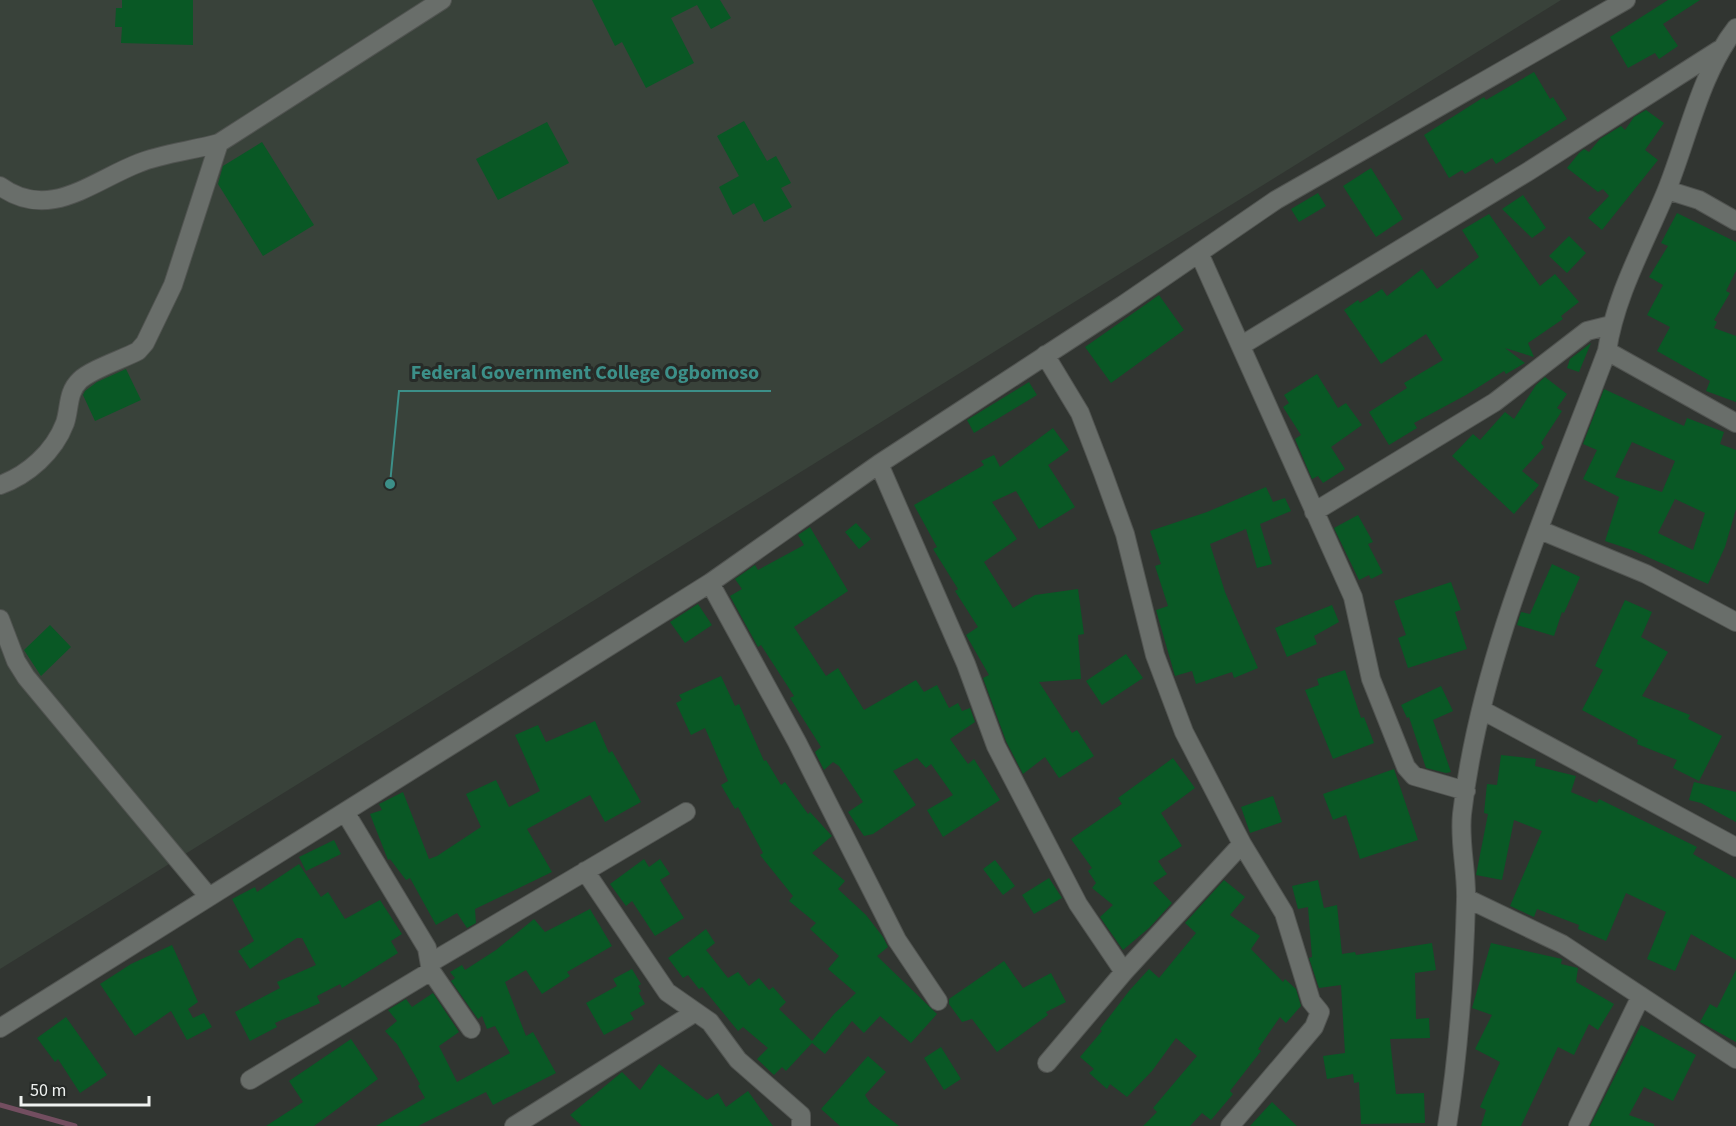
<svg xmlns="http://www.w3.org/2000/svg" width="1736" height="1126" font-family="'Source Sans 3',sans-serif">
  <rect width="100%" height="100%" fill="#313531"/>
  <path fill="#39423a" d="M0 0H1561L0 969Z"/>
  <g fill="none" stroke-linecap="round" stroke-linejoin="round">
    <path stroke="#734e60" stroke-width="5" d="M0 1105 75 1126"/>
  </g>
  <path fill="#095825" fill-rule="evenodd" d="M122 0H193V45L121 43 122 27H115L116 8H122Z
    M592 0H720L731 18 711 29 697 5 671 18 694 63 646 88 622 42 615 46Z
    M1668 0H1700L1663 24 1678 46 1659 59 1655 53 1628 68 1610 37Z
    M1534 72 1550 99 1553 97 1567 119 1496 164 1492 158 1465 174 1462 170 1449 178 1424 135 1484 97 1486 100Z
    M1646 110 1664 123 1645 150 1658 160 1602 230 1588 218 1609 196 1603 189 1598 192 1567 168 1579 153 1584 149 1589 152 1600 139 1621 126 1625 130 1634 117Z
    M744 121 767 161 776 156 791 183 781 188 792 207 764 222 754 203 733 215 719 187 739 176 717 136Z
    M547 122 569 163 498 200 476 159Z
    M262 142 314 225 263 256 218 184 223 166Z
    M1371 168 1403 219 1376 237 1343 186Z
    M1318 193 1326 206 1299 222 1291 209Z
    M1523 195 1546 228 1532 238 1502 209Z
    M1677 213 1736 242V271L1726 291 1730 293 1714 320 1717 322 1714 328 1736 336V402L1706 391 1710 381 1657 351 1670 327 1647 315 1663 285 1649 277 1668 246 1661 243Z
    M1489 214 1540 286 1555 274 1579 302 1561 316 1563 319 1528 343 1534 357 1505 348 1525 363 1506 374 1504 371 1466 395 1414 423 1417 428 1389 445 1369 412 1407 388 1404 383 1443 360 1426 334 1381 364 1344 310 1358 300 1360 303 1382 289 1387 296 1422 269 1437 289 1479 257 1462 230Z
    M1569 236 1586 253 1567 273 1549 256Z
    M1159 295 1184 330 1111 383 1085 347Z
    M1591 343 1579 372 1567 368 1570 359Z
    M126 369 141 400 95 421 83 395 85 391 97 382Z
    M1317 374 1338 408 1346 403 1362 425 1331 447 1345 469 1323 483 1318 476 1312 479 1295 439 1301 435 1283 407 1289 403 1284 395Z
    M1545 377 1567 394 1557 408 1562 411 1541 443 1544 447 1522 471 1539 485 1514 514 1452 456 1473 434 1480 440 1505 412 1514 419 1536 385Z
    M1029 382 1037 395 974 433 967 420Z
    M1604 389 1684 426 1687 418 1724 432 1720 444 1736 450V509L1725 547 1708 584 1632 550 1605 541 1619 497 1583 479 1597 450 1583 444ZM1632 442 1675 461 1662 492 1615 477ZM1675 499 1705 513 1693 550 1658 533Z
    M1053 428 1069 450 1048 465 1075 507 1039 529 1016 491 992 502 1017 539 984 562 1013 608 1035 595 1078 589 1084 634 1078 635 1081 679 1039 682 1072 733 1077 730 1094 756 1059 778 1045 757 1023 774 1006 741 983 678 989 675 966 635 978 627 955 591 958 589 933 549 937 547 914 505 984 465 981 461 994 455 1000 467Z
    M1266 487 1273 502 1285 498 1291 511 1260 524 1272 564 1257 568 1246 529 1210 544 1225 592 1258 668 1234 678 1232 672 1196 684 1192 671 1175 676 1156 610 1168 606 1155 566 1161 564 1150 531 1207 512Z
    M1358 515 1373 542 1368 544 1383 573 1371 579 1369 575 1359 580 1334 528Z
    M856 523 871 539 859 549 845 532Z
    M810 527 848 591 794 627 826 676 838 668 864 710 916 680 924 692 937 685 949 708 958 703 962 711 970 708 975 722 950 739 968 764 974 759 1000 800 943 837 927 810 953 795 931 764 926 768 917 758 893 771 916 805 873 834 864 836 848 812 863 802 839 766 833 762 824 770 815 752 821 747 790 698 794 696 761 645 758 647 730 596 742 589 735 579 755 565 758 570 804 545 798 535Z
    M1552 564 1580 577 1564 613 1562 612 1554 636 1517 625 1521 612 1530 614Z
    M1451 582 1461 610 1455 612 1467 649 1408 668 1398 638 1406 635 1394 601Z
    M1625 600 1652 612 1641 637 1668 652 1642 696 1690 715 1688 719 1722 736 1699 781 1673 768 1677 760 1637 744 1638 740 1582 710 1603 670 1595 666Z
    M698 604 712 625 685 643 670 622Z
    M1332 605 1339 622 1314 636 1317 644 1287 657 1275 628Z
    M50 625 71 647 41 676 24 650Z
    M1126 654 1143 678 1102 705 1086 681Z
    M1345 670 1361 718 1364 717 1374 743 1333 759 1305 690 1319 685 1317 679Z
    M721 676 735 706 739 704 764 761 766 760 781 785 785 782 808 814 810 812 832 836 812 853 845 881 838 889 866 915 883 937 888 947 877 956 937 1014 911 1043 880 1016 864 1033 852 1021 825 1054 812 1043 786 1071 782 1067 774 1075 757 1059 768 1048 743 1027 738 1031 702 987 699 989 688 975 683 978 668 958 706 929 715 943 706 950 728 978 738 972 749 986 759 978 769 990 773 987 786 1002 779 1009 812 1041 834 1014 856 993 828 969 839 956 810 929 816 923 789 901 793 896 760 855 763 853 738 807 735 809 721 785 728 781 705 728 691 735 676 703 682 700 679 695Z
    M1441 686 1453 711 1433 720 1451 772 1446 773 1426 768 1409 717 1407 718 1401 705Z
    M595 721 609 753 612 751 641 802 605 822 590 795 527 829 552 872 475 909 476 923 467 928 457 913 436 925 410 878 406 880 390 859 388 860 370 814 382 810 379 804 403 792 429 859 437 856 481 827 466 794 496 780 509 807 540 791 515 735 538 725 546 742Z
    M1501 755 1536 759 1535 766 1576 776 1571 792 1597 803 1599 799 1697 847 1693 854 1736 879V960L1691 934 1675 971 1647 959 1666 912 1626 893 1606 941 1578 929 1579 925 1537 909 1534 917 1510 906 1542 831 1514 820 1502 880 1476 875 1488 814 1484 813 1487 784 1497 785Z
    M1173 758 1195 788 1161 813 1182 846 1158 861 1167 874 1153 883 1172 903 1149 928 1123 950 1100 917 1113 905 1092 888 1096 883 1088 871 1092 868 1071 839 1122 804 1118 798Z
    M1394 769 1418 840 1360 859 1346 815 1333 820 1323 794Z
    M1694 782 1736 792V822L1701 803 1689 800Z
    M1273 796 1282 822 1250 833 1241 807Z
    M334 840 341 854 306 871 299 857Z
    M644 859 649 867 660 859 670 874 660 880 684 918 655 936 632 901 626 906 610 884Z
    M995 860 1015 886 1003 895 983 869Z
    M299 864 321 897 328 892 345 919 380 900 402 934 391 941 398 953 342 988 340 984 317 996 320 1003 275 1023 277 1027 250 1041 235 1012 280 988 277 982 316 965 302 938H297L250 969 238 951 254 941 232 899 255 887 257 892Z
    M1049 878 1062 898 1034 914 1022 895Z
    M1224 880 1245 897 1230 915 1260 936 1251 949 1283 982 1285 979 1296 989 1301 1006 1286 1023 1280 1017 1258 1049 1261 1051 1230 1091 1233 1094 1211 1120 1202 1113 1190 1126H1143L1157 1112 1153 1108 1197 1056 1176 1038 1152 1071 1127 1097 1110 1084 1107 1089 1089 1073 1094 1069 1080 1057 1102 1031 1100 1029 1129 991 1149 969 1159 978 1196 933 1185 923Z
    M1318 880 1324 908 1337 905 1342 954 1355 952 1356 955 1432 943 1436 970 1415 973 1416 1019 1429 1018 1430 1038 1390 1039 1396 1094 1424 1093 1425 1123 1361 1124 1359 1082 1354 1083 1353 1074 1327 1079 1323 1056 1345 1053 1341 985 1319 988 1309 958 1312 957 1308 907 1298 909 1292 886Z
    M590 909 612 946 567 972 570 976 542 994 526 970 505 982 526 1036 533 1032 556 1073 493 1105 486 1092 418 1126H376L425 1098 418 1086 420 1084 397 1044 385 1031 397 1021 388 1010 406 999 412 1007 433 993 459 1032 439 1046 457 1082 510 1053 495 1026 487 1029 482 1016 478 1019 451 981 455 978 450 972 462 965 465 970 496 950 534 919 545 932Z
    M1491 943 1562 959 1561 964 1578 968 1576 982 1614 1004 1598 1030 1589 1024 1574 1055 1558 1047 1521 1126H1481L1486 1110 1480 1107 1500 1062 1475 1049 1492 1015 1472 1008Z
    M172 945 198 1002 188 1009 193 1018 204 1013 212 1027 187 1040 171 1011 135 1036 100 984 131 964Z
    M1004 961 1023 988 1051 973 1066 1002 1046 1012 1048 1015 997 1052 972 1019 962 1022 949 1004V999Z
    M632 969 641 984 638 986 641 991 639 993 645 1004 630 1013 634 1019 604 1035 586 1003 617 986 613 979Z
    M1736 970V1042L1700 1022 1710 1004 1717 1008Z
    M66 1017 107 1075 80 1093 58 1059 55 1062 37 1038Z
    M1641 1025 1696 1055 1673 1101 1644 1087 1629 1115 1654 1124V1126H1590Z
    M351 1039 378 1079 314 1126H266L303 1102 289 1081Z
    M941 1047 961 1079 944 1090 924 1058Z
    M868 1056 886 1072 865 1095 870 1103 899 1126H840L821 1109Z
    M659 1064 707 1100 718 1093 726 1107 748 1091 773 1126H582L570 1115 622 1072 640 1090Z
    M1272 1102 1297 1126H1250Z"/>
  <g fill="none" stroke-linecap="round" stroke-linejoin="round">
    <g stroke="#515451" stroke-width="20">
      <path id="minor" d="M0 186C49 222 92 181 139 163 160 154 195 150 219 143
        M1667 190 1699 200 1736 221
        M1199 253 1353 597 1371 679 1406 767 1414 776 1466 791
        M1242 345 1529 171 1719 50
        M1607 351 1736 423
        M1045 355 1080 413 1103 473 1125 534 1155 655 1184 732 1242 844 1284 913 1311 1001 1320 1012 1314 1027 1230 1126
        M879 464 966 664 996 746 1078 904 1124 972
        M0 485C28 475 54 452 65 423 70 408 67 392 80 380 92 369 123 359 138 351L145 343 173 285 219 143 442 0
        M1314 512 1495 402 1587 331 1611 325
        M1540 530 1646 574 1736 622
        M710 583 797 742 897 940 938 1001
        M0 619 16 661 26 677 209 897
        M1482 710 1736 847
        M585 871 667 992 710 1022 738 1060 801 1115V1126
        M1466 898 1562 944 1736 1059
        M430 963 686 812
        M431 971 471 1029
        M0 1028 710 583 879 464 1123 305 1276 200 1626 0
        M1047 1063 1124 972 1242 844
        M250 1080 431 971 427 948 345 812
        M514 1126 694 1013
        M1447 1126C1459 1052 1464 975 1466 900 1467 871 1459 843 1462 814 1480 656 1552 498 1607 351 1615 296 1645 243 1666 192 1688 138 1700 74 1736 28
        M1578 1126 1641 996"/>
    </g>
    <use href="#minor" stroke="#696e6a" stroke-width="18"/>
  </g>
  <path fill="none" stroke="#3c8f88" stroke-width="2" d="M390 484L399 391H771"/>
  <circle fill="#3c8f88" stroke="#272b28" stroke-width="2" cx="390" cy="484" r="6"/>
  <g font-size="20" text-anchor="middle" font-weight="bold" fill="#3c8f88" stroke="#272b28" stroke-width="6" stroke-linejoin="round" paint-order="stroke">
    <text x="585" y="379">Federal Government College Ogbomoso</text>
  </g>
  <path d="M21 1096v9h128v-9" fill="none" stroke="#eff2f0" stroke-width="3"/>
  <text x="30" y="1096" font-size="18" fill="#eff2f0" stroke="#272b28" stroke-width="4.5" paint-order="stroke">50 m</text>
</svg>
